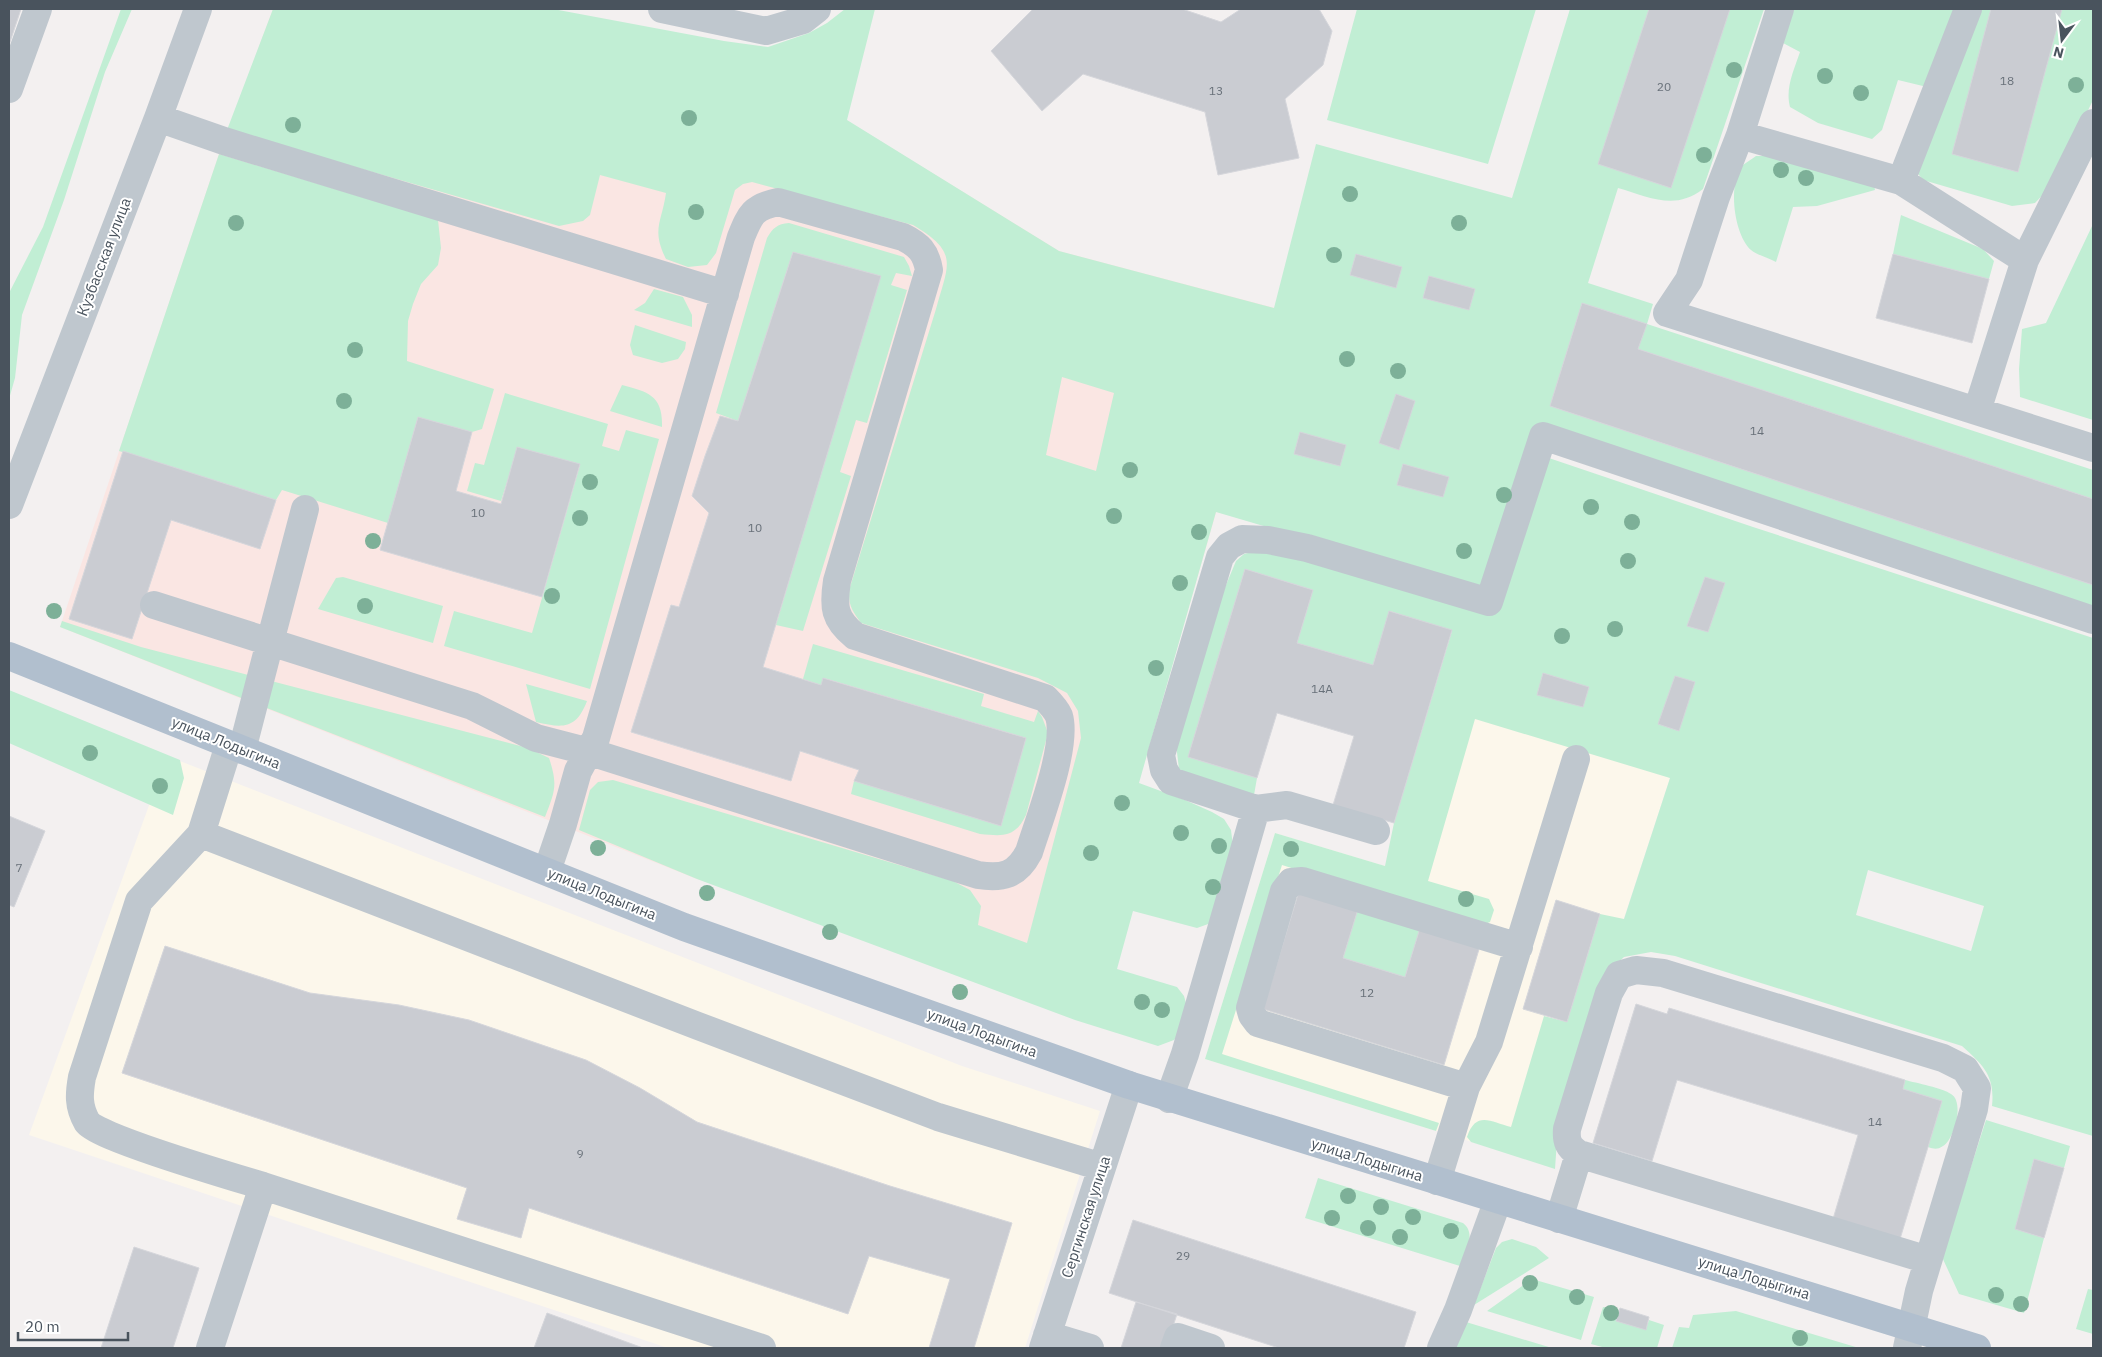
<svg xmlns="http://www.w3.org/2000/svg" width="2102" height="1357" font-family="'IBM Plex Sans',sans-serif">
  <rect width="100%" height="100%" fill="#f3f0f0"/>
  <path fill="#fcf7eb" d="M1461 683 1670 778 1543 1164 1205 1059 1275 833 1385 866Z
    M167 756 962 1066 1100 1111 1025 1348H668L29 1135Z"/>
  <path fill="#fae6e3" d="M273 9 846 120 1059 251 1275 308 1138 783 1079 1005 697 879 60 627 219 154Z"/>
  <path fill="#c1eed4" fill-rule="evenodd" d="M121 9H132L105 72 64 200 22 315 15 378 9 399V293L43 227Z
    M273 9H553L724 41 768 47 809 33 827 23 845 9H875L847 120 1059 251 1274 308 1316 144 1512 198 1570 9H1764L1703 189C1675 211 1649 197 1618 188L1588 283 1653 304 1647 324 2093 470V499L1638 349 1646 324 1582 303 1550 406 2093 585V606L1550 427 1537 454 1753 527 2093 638V1136L1992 1106C1995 1076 1984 1066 1962 1046L1675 956 1651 952 1624 957 1612 968 1559 1111 1555 1169 1471 1142 1467 1137C1476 1110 1491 1122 1511 1127L1544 1016 1567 1022 1600 914 1624 919 1670 778 1475 719 1428 881 1489 899 1494 910 1490 922 1478 927 1282 865 1222 1054 1439 1123 1436 1131 1205 1059 1275 833 1385 866 1394 823 1452 631 1390 611 1373 665 1297 643 1313 590 1245 569 1188 757 1257 778 1254 795 1189 776 1179 769 1175 736 1216 609 1236 561 1244 554 1252 552 1267 527 1216 512 1139 783 1185 800 1212 812 1224 819 1231 830 1234 854 1211 923 1197 928 1133 911 1117 969 1177 987 1184 996 1187 1007 1180 1032 1174 1040 1158 1046 1075 1020 697 879 579 830 590 790 598 782 613 780 953 881 970 890 981 906 978 925 1027 943 1081 738 1078 711 1067 693 1038 678 861 623C852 610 847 604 850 587L936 309C948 264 960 253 913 225L752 182 743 184 735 190 716 253 707 265 688 267 666 259C651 229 662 222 666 193L600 175 590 215 583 221 559 226 227 130ZM1062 377 1114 393 1096 471 1046 455ZM1868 870 1984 906 1971 951 1856 915Z
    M1357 9H1536L1488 164 1327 120Z
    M1794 9H2093V100L2052 185 2035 203 2012 206 1923 180 1915 170 1927 87 1898 80 1882 130 1872 139 1818 123 1790 107C1785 88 1794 70 1800 52L1783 43Z
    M219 154 438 220 441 248 438 265 421 284 413 304 408 321 407 361 494 389 482 429 472 432 418 417 388 523 282 490 276 500 119 451Z
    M1756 156H1772L1874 185 1875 190 1817 206 1793 207 1776 262C1769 258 1757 255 1751 250 1734 235 1727 183 1743 165 1747 162 1752 159 1756 156Z
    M1901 215 1983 249 1994 261 1989 279 1893 254Z
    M789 223 904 257 909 266 912 276 896 273 891 285 907 290 867 423 856 420 840 472 851 476 803 631 776 625 880 276 793 252 738 421 716 413 767 238C773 228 777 224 789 223Z
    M2093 224V420L2020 397 2019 369 2022 329 2046 323Z
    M654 289 683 297 692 315V327L634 310 645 303Z
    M635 325 686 342 685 349 678 359 662 363 633 355 630 345Z
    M622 385C649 392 663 396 662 427L610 411Z
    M505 393 608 424 602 446 619 451 626 430 659 439 590 689 444 646 454 611 532 633 580 465 518 447 501 501 467 491 475 463 484 465Z
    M343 577 443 606 433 643 318 609 336 578Z
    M62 621 141 647 528 748 549 758C558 785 555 791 545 817L60 627Z
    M813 644 984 694 981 706 1034 722 1038 711 1042 717 1048 733 1026 815C1015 838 1003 836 980 834L851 794 854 781 1001 826 1026 738 824 678 821 685 803 679Z
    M526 684 587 701C576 730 562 728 536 722Z
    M9 690 180 760 184 778 173 815 9 743Z
    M1358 909 1420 928 1405 977 1343 958Z
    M1905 1080C1916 1083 1943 1088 1951 1094 1965 1102 1954 1140 1943 1146 1937 1150 1934 1149 1928 1147L1942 1101 1903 1089Z
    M1986 1120 2070 1146 2064 1168 2034 1159 2016 1229 2044 1238 2024 1313 1959 1294 1942 1257Z
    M1318 1178 1463 1223C1477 1234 1465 1252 1460 1266L1305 1218Z
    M1512 1239 1536 1247 1549 1258 1474 1305 1496 1248 1502 1242Z
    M1532 1279 1594 1297 1581 1340 1487 1311Z
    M2088 1289 2093 1290V1334L2076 1329Z
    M1603 1307 1619 1312 1646 1329 1649 1320 1664 1325 1657 1348H1606L1591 1344Z
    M1736 1311 1859 1348H1672L1679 1327 1689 1328 1693 1315Z
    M1466 1322 1552 1348H1456Z"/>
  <path fill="#caccd2" stroke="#d5d6db" d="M9 9H21L9 45Z
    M1033 9H1182L1221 22 1241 9H1319L1332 31 1323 65 1285 99 1299 158 1218 175 1205 112 1083 74 1042 111 991 51Z
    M1649 9H1730L1671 188 1598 164Z
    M1991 9H2062L2018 172 1952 154Z
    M793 252 881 276 763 667 821 685 823 678 1026 738 1001 826 854 781 859 770 800 751 791 781 631 732 671 605 679 607 709 513 692 496 705 456 720 416 738 421Z
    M1356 254 1402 267 1396 288 1350 275Z
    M1893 254 1989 279 1972 343 1876 318Z
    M1429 276 1475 289 1469 310 1423 298Z
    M1582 303 1647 324 1638 349 2093 499V585L1550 406Z
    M1396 394 1415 401 1399 450 1379 443Z
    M418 417 472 432 456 491 501 504 517 447 580 464 542 597 380 550Z
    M1300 432 1346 445 1340 466 1294 454Z
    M123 451 276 500 260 549 171 520 132 639 69 619Z
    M1403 464 1449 477 1443 497 1397 485Z
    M1245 569 1313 590 1297 643 1373 665 1389 611 1452 630 1394 823 1333 805 1354 736 1277 713 1257 778 1188 757Z
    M1705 577 1725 583 1708 632 1687 626Z
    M1543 673 1589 687 1583 707 1537 695Z
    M1675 676 1695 682 1679 731 1658 724Z
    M9 816 45 831 14 907 9 905Z
    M1299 891 1358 909 1343 958 1405 977 1420 928 1480 946 1444 1065 1263 1009Z
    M1556 900 1600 914 1567 1022 1523 1009Z
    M165 946 310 993 399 1005 469 1020 586 1060 640 1088 697 1122 890 1186 1012 1223 974 1348H929L950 1279 869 1256 848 1314 529 1208 521 1238 457 1219 467 1188 122 1073Z
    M1636 1004 1667 1014 1669 1008 1905 1080 1903 1089 1942 1101 1900 1239 1833 1219 1858 1135 1677 1080 1652 1161 1593 1143Z
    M2034 1159 2064 1168 2044 1238 2015 1229Z
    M1133 1220 1416 1312 1404 1348H1279L1109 1293Z
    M134 1247 199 1268 173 1348H101Z
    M1136 1302 1177 1314 1166 1348H1121Z
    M1620 1308 1649 1317 1646 1330 1616 1321Z
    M547 1313 643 1348H534Z"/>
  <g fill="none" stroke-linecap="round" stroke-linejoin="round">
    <path stroke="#bfc7ce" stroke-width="28" d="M662 9 766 31 803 20 817 9
      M1780 9 1740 135 1716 197 1689 280 1667 313 2093 448
      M9 89 38 9
      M158 118 224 141 725 294
      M1740 135 1901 181 2025 260
      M1901 181 1968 9
      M1977 411 2025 260 2093 123
      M9 505 158 118 198 9
      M154 605 270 642 305 509
      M242 750 270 642 472 706 536 738 590 752 978 875C1003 879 1017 875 1029 852 1039 820 1068 746 1059 716 1056 709 1050 703 1045 698L855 636C834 619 833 607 837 581L929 270C926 252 919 245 903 237L778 202C753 207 750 215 741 237L596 738 578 771 563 824 547 871
      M1376 831 1287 805 1256 809 1171 781 1164 770 1161 755 1220 557 1229 546 1242 539 1268 540 1307 548 1489 602 1543 436 2093 620
      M201 834 698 1026 938 1117 1102 1167
      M1466 1087 1258 1023 1252 1015 1250 1008 1284 891 1291 882 1302 881 1519 947
      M1169 1099 1185 1054 1256 809
      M1437 1181 1466 1087 1489 1042 1576 759
      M263 1186 762 1348
      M1559 1219 1579 1154
      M1047 1335 1090 1348
      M210 1348 263 1186C237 1178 96 1137 87 1122 78 1106 79 1094 82 1077L139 901 201 834 229 745
      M1043 1348 1129 1085
      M1174 1348 1178 1337 1211 1348
      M1441 1348 1458 1310 1498 1200
      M1907 1348 1919 1291 1974 1109 1977 1088 1965 1069 1943 1058 1663 973 1636 970 1619 975 1609 993 1567 1129C1566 1141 1568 1147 1579 1154L1928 1260"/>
    <path stroke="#b1bfce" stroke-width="28" d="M9 656 684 927 1129 1085 1977 1348"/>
  </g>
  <g fill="#7db098">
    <circle cx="1734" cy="70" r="8"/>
    <circle cx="1825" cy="76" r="8"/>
    <circle cx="2076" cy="85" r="8"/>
    <circle cx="1861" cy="93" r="8"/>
    <circle cx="689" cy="118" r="8"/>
    <circle cx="293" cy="125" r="8"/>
    <circle cx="1704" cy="155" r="8"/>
    <circle cx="1781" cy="170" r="8"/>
    <circle cx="1806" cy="178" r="8"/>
    <circle cx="1350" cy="194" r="8"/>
    <circle cx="696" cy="212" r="8"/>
    <circle cx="236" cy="223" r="8"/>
    <circle cx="1459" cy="223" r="8"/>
    <circle cx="1334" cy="255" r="8"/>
    <circle cx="355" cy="350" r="8"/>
    <circle cx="1347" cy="359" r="8"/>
    <circle cx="1398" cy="371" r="8"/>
    <circle cx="344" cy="401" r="8"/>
    <circle cx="1130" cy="470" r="8"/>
    <circle cx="590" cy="482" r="8"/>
    <circle cx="1504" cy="495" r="8"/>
    <circle cx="1591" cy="507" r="8"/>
    <circle cx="1114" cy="516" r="8"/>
    <circle cx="580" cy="518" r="8"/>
    <circle cx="1632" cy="522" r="8"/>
    <circle cx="1199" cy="532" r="8"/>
    <circle cx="373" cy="541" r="8"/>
    <circle cx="1464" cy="551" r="8"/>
    <circle cx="1628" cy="561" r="8"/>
    <circle cx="1180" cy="583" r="8"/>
    <circle cx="552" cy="596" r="8"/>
    <circle cx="365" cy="606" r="8"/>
    <circle cx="54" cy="611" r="8"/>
    <circle cx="1615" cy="629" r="8"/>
    <circle cx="1562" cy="636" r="8"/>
    <circle cx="1156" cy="668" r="8"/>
    <circle cx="90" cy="753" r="8"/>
    <circle cx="160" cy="786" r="8"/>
    <circle cx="1122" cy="803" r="8"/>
    <circle cx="1181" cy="833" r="8"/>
    <circle cx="1219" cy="846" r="8"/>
    <circle cx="598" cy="848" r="8"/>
    <circle cx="1291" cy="849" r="8"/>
    <circle cx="1091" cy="853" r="8"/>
    <circle cx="1213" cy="887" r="8"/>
    <circle cx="707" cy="893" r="8"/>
    <circle cx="1466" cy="899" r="8"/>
    <circle cx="830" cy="932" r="8"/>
    <circle cx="960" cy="992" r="8"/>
    <circle cx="1142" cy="1002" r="8"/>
    <circle cx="1162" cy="1010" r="8"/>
    <circle cx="1348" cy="1196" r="8"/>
    <circle cx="1381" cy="1207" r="8"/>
    <circle cx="1413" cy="1217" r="8"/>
    <circle cx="1332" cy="1218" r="8"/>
    <circle cx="1368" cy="1228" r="8"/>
    <circle cx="1451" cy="1231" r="8"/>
    <circle cx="1400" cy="1237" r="8"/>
    <circle cx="1530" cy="1283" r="8"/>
    <circle cx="1996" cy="1295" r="8"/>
    <circle cx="1577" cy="1297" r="8"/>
    <circle cx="2021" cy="1304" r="8"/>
    <circle cx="1611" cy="1313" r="8"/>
    <circle cx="1800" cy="1338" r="8"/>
  </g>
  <g text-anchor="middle" stroke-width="4" stroke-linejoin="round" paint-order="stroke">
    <g font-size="12" fill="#69717a">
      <text x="2007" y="85">18</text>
      <text x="1664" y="91">20</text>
      <text x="1216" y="95">13</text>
      <text x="1757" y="435">14</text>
      <text x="478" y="517">10</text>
      <text x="755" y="532">10</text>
      <text x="1322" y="693">14А</text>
      <text x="19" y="872">7</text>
      <text x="1367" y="997">12</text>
      <text x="1875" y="1126">14</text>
      <text x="580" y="1158">9</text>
      <text x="1183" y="1260">29</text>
    </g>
    <g font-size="15" fill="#49535d" stroke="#fff">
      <text transform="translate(104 257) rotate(-69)" y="5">Кузбасская улица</text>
      <text transform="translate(226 743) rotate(22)" y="5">улица Лодыгина</text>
      <text transform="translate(602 894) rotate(22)" y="5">улица Лодыгина</text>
      <text transform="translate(982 1033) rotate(20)" y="5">улица Лодыгина</text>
      <text transform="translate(1367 1160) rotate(17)" y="5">улица Лодыгина</text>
      <text transform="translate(1086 1217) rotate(-72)" y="5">Сергинская улица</text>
      <text transform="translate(1754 1278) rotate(17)" y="5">улица Лодыгина</text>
    </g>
  </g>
  <rect width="2102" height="1357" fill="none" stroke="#49535d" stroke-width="20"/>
  <g transform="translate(2062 40) rotate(195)" stroke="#ffffff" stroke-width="4" paint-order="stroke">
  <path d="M0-4L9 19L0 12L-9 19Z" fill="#49535d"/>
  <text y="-8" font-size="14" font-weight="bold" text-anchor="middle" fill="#49535d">N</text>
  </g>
  <path d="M18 1332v8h110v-8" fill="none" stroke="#49535d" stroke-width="2.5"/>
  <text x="25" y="1332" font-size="15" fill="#49535d" stroke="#ffffff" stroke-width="4" paint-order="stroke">20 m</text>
</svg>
